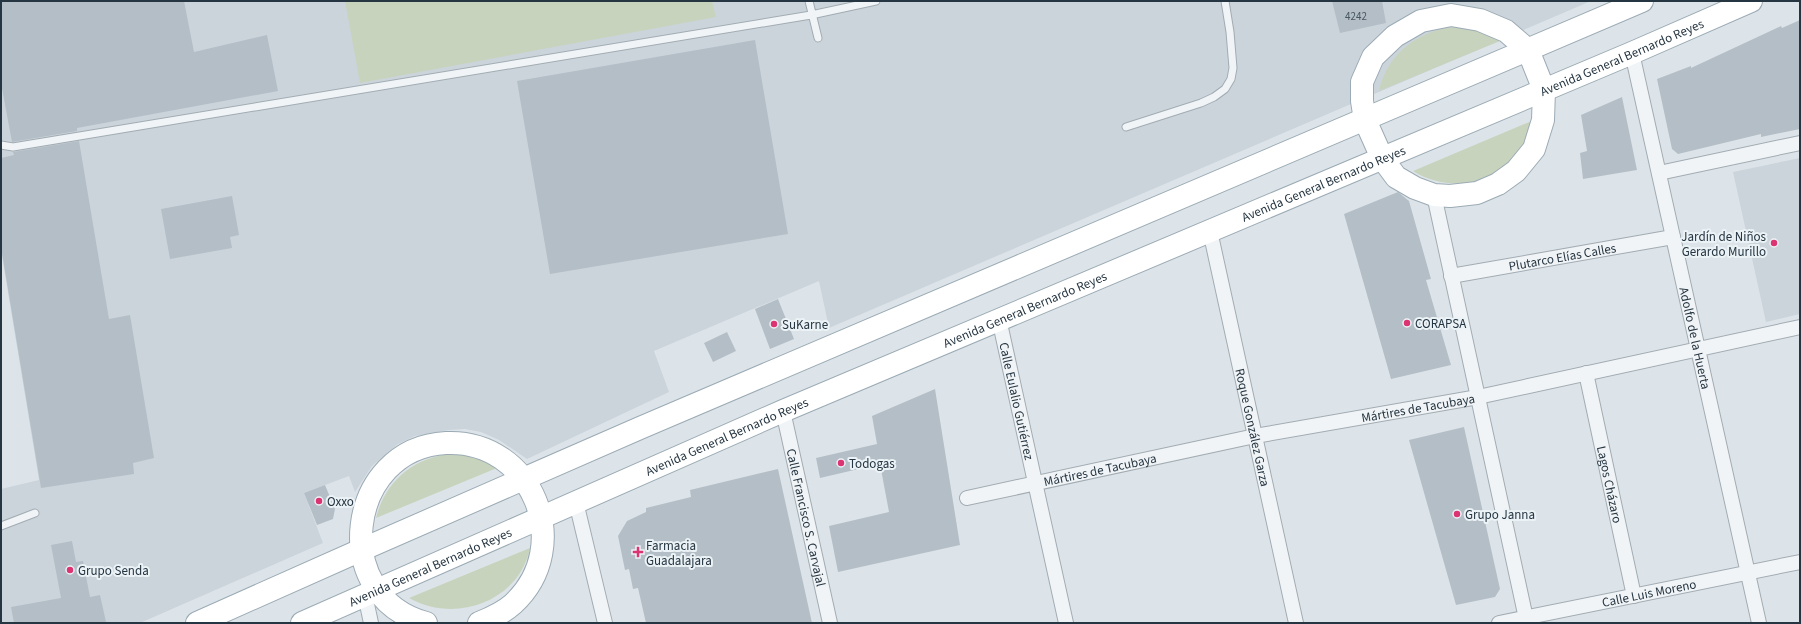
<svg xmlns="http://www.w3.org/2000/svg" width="1801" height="624" font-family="'Source Sans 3',sans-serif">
  <rect width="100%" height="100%" fill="#dde4e9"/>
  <path fill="#cbd4db" d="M1 1H1591L829 328 819 281 654 351 669 392 527 459 499 440 481 432 465 429 449 430 415 436 398 444 372 466 355 492 349 476 304 493 323 543 140 623H1V489L39 480 1 250Z
    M1800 158V314L1766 322 1733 172Z"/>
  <path fill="#c8d3bd" d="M345 1H712L716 17 360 83Z
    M1459 27C1474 29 1487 32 1500 41L1379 91C1387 53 1421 28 1459 27Z
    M1534 120C1530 134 1525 147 1515 159 1490 187 1444 191 1413 171Z
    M453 454 472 456 497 468 376 518C385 481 415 456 453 454Z
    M530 548C519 602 455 624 409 598Z"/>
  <path fill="#b4bec6" d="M1 1H184L194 52 267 35 278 91 77 128V131L12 142 1 83Z
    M1332 1H1382L1386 23 1340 33Z
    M1800 20V129L1761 137V134L1678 154 1672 149 1657 79 1691 66V68L1781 26 1782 28Z
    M755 40 788 234 550 274 517 81Z
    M1622 97 1637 170 1583 179 1580 153 1587 151 1581 115Z
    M79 141 109 319 130 315 154 458 133 463 134 474 41 488 1 247V158L14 155 13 152Z
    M1398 192 1409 201 1431 279 1426 280 1451 365 1391 379 1344 214Z
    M232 196 239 235 230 237 232 248 170 259 161 209Z
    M778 299 794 339 770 349 755 309Z
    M727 332 736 351 713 362 704 343Z
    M935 389 960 545 838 572 829 526 889 512 880 464 820 478 816 458 877 444 872 416Z
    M1464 427 1500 589 1495 597 1456 605 1409 440Z
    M778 469 812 623H646L638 588 633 589 629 569 625 570 618 536 627 521 646 512V508L691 497 690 490Z
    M325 485 335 509 333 519 317 525 304 493Z
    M72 541 76 562 83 561 90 597 100 595 106 622 14 623 11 607 61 598 51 545Z"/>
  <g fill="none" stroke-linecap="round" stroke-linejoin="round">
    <g stroke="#a2acb3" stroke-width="9">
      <path id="lane" d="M809 1 818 38
        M1126 127 1201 103 1214 97 1225 89 1231 79 1233 68 1230 32 1225 1
        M1 145 13 147 811 15 876 1
        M1 526 35 513"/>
    </g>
    <g stroke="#a2acb3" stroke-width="16">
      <g id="street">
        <path id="s1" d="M1632 53 1759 623"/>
        <path d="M1659 173 1800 143"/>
        <path d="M1434 195 1527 623"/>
        <path id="s2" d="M1210 231 1296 623"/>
        <path id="s3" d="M1451 276 1673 237"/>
        <path id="s4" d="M999 319 1066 623"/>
        <path id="s5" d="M1586 373 1634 596"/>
        <path id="s6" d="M783 411 830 623"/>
        <path id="s7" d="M967 498 1255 436 1478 397 1800 327"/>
        <path d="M576 502 605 623"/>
        <path d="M365 595 371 623"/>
        <path id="s8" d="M1499 623 1800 562"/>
      </g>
    </g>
    <g stroke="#9babb5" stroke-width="24">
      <g id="primary">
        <path d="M1451 15 1480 20 1506 31 1528 50 1544 90 1543 120 1534 149 1516 171 1498 184 1477 193 1450 196 1434 195 1415 188 1396 177 1382 158 1365 120 1362 101V82L1373 57 1395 36 1421 21Z"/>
        <path d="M197 623 361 550 640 428 1642 1"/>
        <path id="s9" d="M302 623 783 411 1632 53 1751 1"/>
        <path d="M426 623C328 597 346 448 446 443 532 439 576 546 513 604 503 613 491 618 479 623"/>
      </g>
    </g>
    <path stroke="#bbc2c7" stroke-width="2.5" stroke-dasharray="3 3" stroke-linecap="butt" d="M116 623H117"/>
    <use href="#lane" stroke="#f0f4f6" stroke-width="7"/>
    <use href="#street" stroke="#f0f4f6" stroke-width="14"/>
    <use href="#primary" stroke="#fff" stroke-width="22"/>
  </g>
  <g fill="#dc3372" stroke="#ecf3f6" stroke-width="1.5">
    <circle cx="1774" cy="243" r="4"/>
    <circle cx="1407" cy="323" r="4"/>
    <circle cx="774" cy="324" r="4"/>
    <circle cx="841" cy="463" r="4"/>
    <circle cx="319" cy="501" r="4"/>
    <circle cx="1457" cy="514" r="4"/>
    <path d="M636 546h4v4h4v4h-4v4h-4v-4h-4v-4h4z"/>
    <circle cx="70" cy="570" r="4"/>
  </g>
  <g text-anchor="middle" stroke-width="4" stroke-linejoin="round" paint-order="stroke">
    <g font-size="11" fill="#495762">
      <text x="1356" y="20">4242</text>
    </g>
    <g font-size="13" fill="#253541" stroke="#ecf3f6">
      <text dy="5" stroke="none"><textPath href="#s9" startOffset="1436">Avenida General Bernardo Reyes</textPath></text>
      <text dy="5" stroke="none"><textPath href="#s9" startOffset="1112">Avenida General Bernardo Reyes</textPath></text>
      <text dy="5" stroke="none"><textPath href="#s3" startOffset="113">Plutarco Elías Calles</textPath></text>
      <text dy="5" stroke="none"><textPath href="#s9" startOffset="788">Avenida General Bernardo Reyes</textPath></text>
      <text dy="5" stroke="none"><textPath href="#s1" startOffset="292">Adolfo de la Huerta</textPath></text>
      <text dy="5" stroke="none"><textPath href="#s4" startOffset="84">Calle Eulalio Gutiérrez</textPath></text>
      <text dy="5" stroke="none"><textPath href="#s7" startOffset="460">Mártires de Tacubaya</textPath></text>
      <text dy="5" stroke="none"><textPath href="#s2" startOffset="201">Roque González Garza</textPath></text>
      <text dy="5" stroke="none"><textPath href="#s9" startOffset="464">Avenida General Bernardo Reyes</textPath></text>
      <text dy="5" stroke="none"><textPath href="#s7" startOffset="136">Mártires de Tacubaya</textPath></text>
      <text dy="5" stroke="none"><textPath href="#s5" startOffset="114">Lagos Cházaro</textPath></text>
      <text dy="5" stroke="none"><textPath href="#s6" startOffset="109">Calle Francisco S. Carvajal</textPath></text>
      <text dy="5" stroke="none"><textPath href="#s9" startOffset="140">Avenida General Bernardo Reyes</textPath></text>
      <text dy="5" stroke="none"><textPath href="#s8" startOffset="153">Calle Luis Moreno</textPath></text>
    </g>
    <g font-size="13" fill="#253541" stroke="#ecf3f6" text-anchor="start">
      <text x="1766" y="241" text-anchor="end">Jardín de Niños<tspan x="1766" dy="15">Gerardo Murillo</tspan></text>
      <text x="1415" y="328">CORAPSA</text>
      <text x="782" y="329">SuKarne</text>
      <text x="849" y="468">Todogas</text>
      <text x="327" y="506">Oxxo</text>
      <text x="1465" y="519">Grupo Janna</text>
      <text x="646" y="550">Farmacia<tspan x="646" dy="15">Guadalajara</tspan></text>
      <text x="78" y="575">Grupo Senda</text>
    </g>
  </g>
  <rect width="1801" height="624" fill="none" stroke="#253541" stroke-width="4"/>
</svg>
